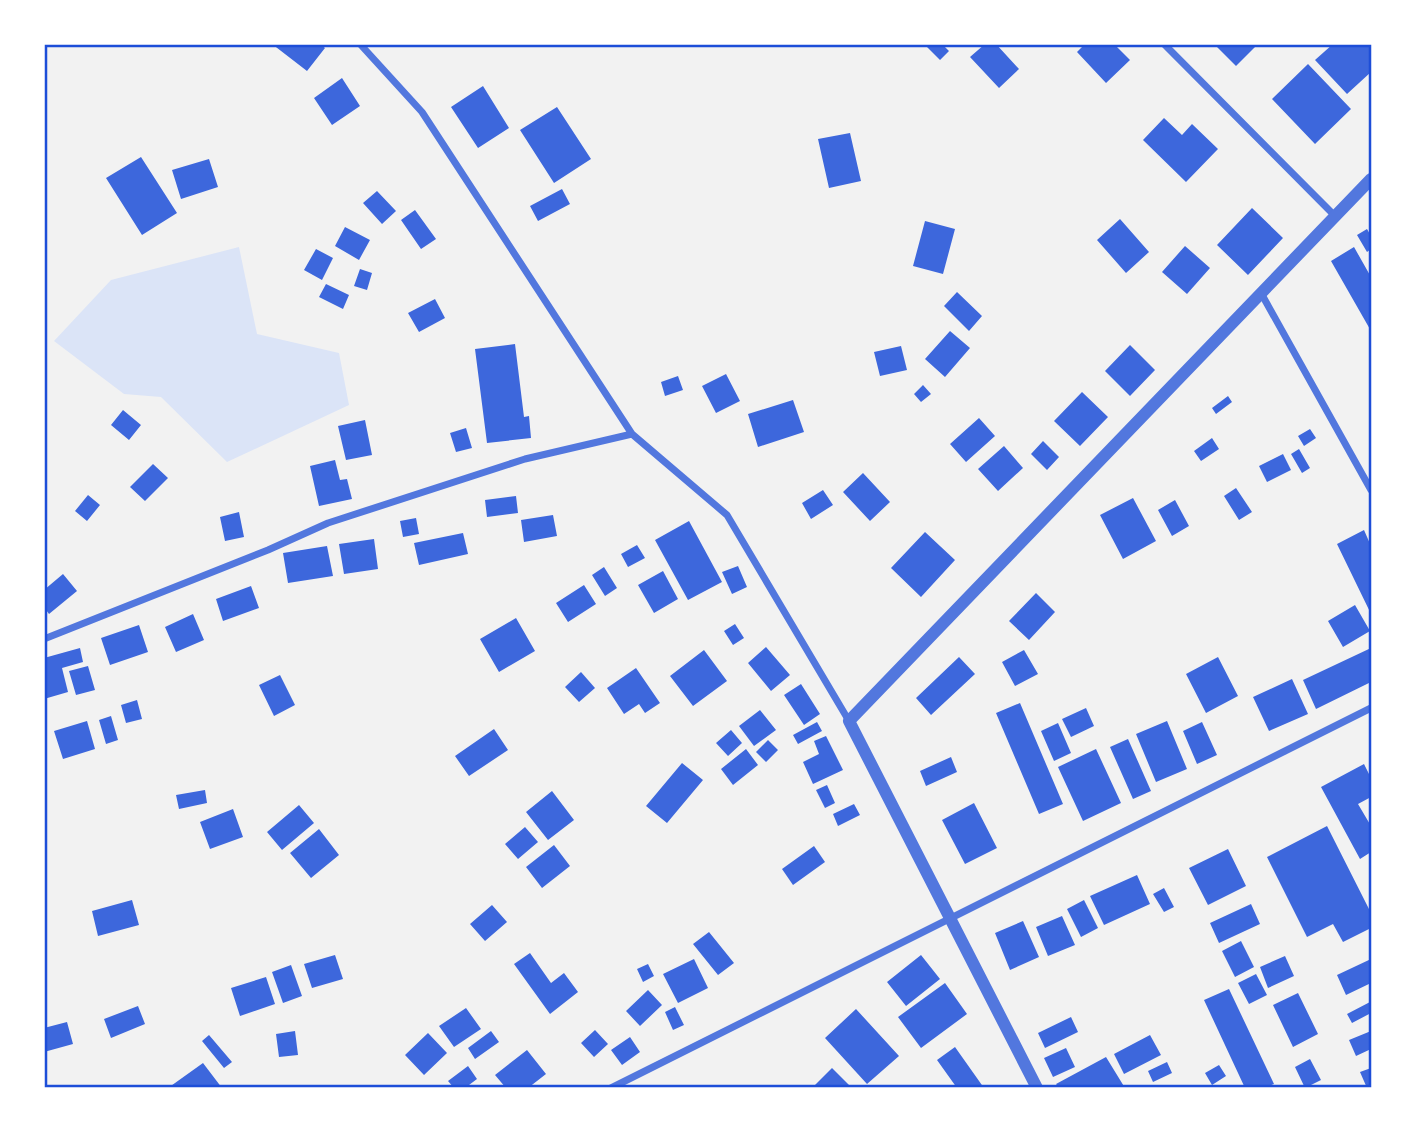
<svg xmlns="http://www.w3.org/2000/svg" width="1415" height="1132" font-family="'Space Grotesk',sans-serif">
  <rect width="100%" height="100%" fill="#f2f2f2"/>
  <path fill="#dbe4f7" d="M239 247 257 334 339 353 349 405 227 462 161 397 124 394 54 341 111 280Z"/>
  <path fill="#3d67dc" d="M272 44H320L325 48 307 71Z
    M924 44H942L949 51 940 60Z
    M985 44H996L1019 69 999 88 970 57Z
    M1085 44H1114L1130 60 1106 83 1077 52Z
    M1214 44H1252L1255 47 1236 66Z
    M1333 44H1339L1342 47 1345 44H1371V72L1347 94 1315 60Z
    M1308 64 1351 109 1315 144 1272 99Z
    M342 78 360 106 332 125 314 98Z
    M483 86 509 128 478 148 451 107Z
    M557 107 591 159 554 183 520 130Z
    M1164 118 1182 135 1192 124 1218 149 1186 182 1143 140Z
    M850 133 861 181 829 188 818 139Z
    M141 157 177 213 142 235 106 178Z
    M209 159 218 187 181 199 172 170Z
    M562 189 570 204 538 221 530 206Z
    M377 191 396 211 382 224 363 203Z
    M1252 208 1283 238 1248 275 1217 245Z
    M415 210 436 239 421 249 401 220Z
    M1120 219 1149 252 1126 273 1097 240Z
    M925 221 955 229 943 274 913 266Z
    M345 227 370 240 359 260 335 246Z
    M1367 229 1371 236V249L1367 252 1357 235Z
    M1185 246 1210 268 1187 294 1162 272Z
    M1354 247 1371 277V331L1331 261Z
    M316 249 333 258 322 280 304 270Z
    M360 269 372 273 367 290 354 286Z
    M326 284 349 295 343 309 319 297Z
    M957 292 982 316 969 331 944 306Z
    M435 299 445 318 419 332 408 313Z
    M950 331 970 348 945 377 925 359Z
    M515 344 524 417 529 416 531 438 487 443 475 349Z
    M1130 345 1155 370 1130 396 1105 371Z
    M901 346 907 370 880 376 874 352Z
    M726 374 740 401 716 413 702 386Z
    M678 376 683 390 665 396 661 382Z
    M923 385 931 394 921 402 914 394Z
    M1082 392 1108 417 1080 446 1054 421Z
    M1228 396 1232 402 1216 414 1212 408Z
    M793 400 804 432 758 447 748 414Z
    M123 410 141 425 129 440 111 425Z
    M979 418 995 436 966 462 950 444Z
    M365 420 372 455 346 460 338 426Z
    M466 428 472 448 456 452 450 433Z
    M1310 429 1316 438 1304 446 1298 436Z
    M1212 438 1219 449 1201 461 1194 451Z
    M1043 441 1059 457 1047 470 1031 454Z
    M1004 446 1023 468 998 491 978 469Z
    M1299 449 1310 468 1302 473 1291 454Z
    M1283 454 1291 470 1267 482 1259 466Z
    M335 460 340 480 347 479 352 499 319 506 310 466Z
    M153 464 168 478 145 501 130 487Z
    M863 473 890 502 870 521 843 492Z
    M1236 488 1252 512 1239 520 1224 496Z
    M823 490 833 505 811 519 802 503Z
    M88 495 100 505 87 521 75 511Z
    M516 496 518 513 487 517 485 500Z
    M1133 498 1156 541 1123 559 1100 515Z
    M1175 500 1189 526 1172 536 1158 510Z
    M239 512 244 537 225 541 220 517Z
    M553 515 557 536 524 542 521 520Z
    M416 518 419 534 403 537 400 521Z
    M689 521 722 582 688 600 655 540Z
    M1364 530 1371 546V614L1337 544Z
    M925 532 955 560 921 597 891 568Z
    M463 533 468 554 419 565 414 543Z
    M374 539 378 569 344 574 339 544Z
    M637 545 645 558 628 567 621 554Z
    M327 546 333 576 288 583 283 553Z
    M738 566 747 587 732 594 722 572Z
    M604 567 617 588 605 596 592 575Z
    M663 571 678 599 654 613 638 585Z
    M63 574 77 591 49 614 44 607V590Z
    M584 585 596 604 568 622 556 603Z
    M251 586 259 608 223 621 216 599Z
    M1036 593 1055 612 1029 640 1009 621Z
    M1355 605 1370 631 1343 647 1328 621Z
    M193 614 204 640 176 652 165 627Z
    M516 618 535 651 499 672 480 639Z
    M735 624 744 638 733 645 724 631Z
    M139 625 148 652 110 665 101 638Z
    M766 647 790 675 771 691 748 663Z
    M80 648 83 662 62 668 68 692 44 699V658Z
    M1371 648V682L1316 709 1303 680Z
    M704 650 727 681 693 706 670 676Z
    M1024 650 1038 674 1015 686 1002 662Z
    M959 657 975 674 931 715 916 698Z
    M1218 657 1238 696 1206 713 1186 674Z
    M88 666 95 690 76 695 69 671Z
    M636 668 660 703 645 713 639 704 624 714 607 688Z
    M581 672 595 688 579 702 565 687Z
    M280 675 295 705 274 716 259 685Z
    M1292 679 1308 714 1269 731 1253 697Z
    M801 684 820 714 804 725 784 695Z
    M137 700 142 719 126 723 121 705Z
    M1020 703 1063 804 1039 814 996 713Z
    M1086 708 1094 726 1071 737 1062 719Z
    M760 710 776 730 754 746 739 726Z
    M111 716 118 740 106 744 99 720Z
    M87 721 95 749 63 759 54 731Z
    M1167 721 1187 769 1156 782 1136 734Z
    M817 722 822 731 798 744 793 735Z
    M1202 722 1217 755 1197 764 1183 731Z
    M1058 723 1071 753 1054 761 1041 731Z
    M494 729 508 750 469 776 455 756Z
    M731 730 742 743 728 756 716 743Z
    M826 736 843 770 813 784 803 762 819 754 814 741Z
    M1128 739 1151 791 1133 799 1110 747Z
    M768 740 778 750 766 762 756 752Z
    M746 749 758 765 733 785 721 769Z
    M1096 749 1121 803 1083 821 1058 767Z
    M951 757 957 772 926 786 920 771Z
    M682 763 703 780 667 823 646 806Z
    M1364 764 1371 778V797L1358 804 1371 826V852L1360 859 1321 787Z
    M827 785 835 803 825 808 816 790Z
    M205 790 207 803 179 809 176 795Z
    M552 791 574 820 548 840 526 812Z
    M974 803 997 848 965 864 942 820Z
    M854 804 860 815 838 826 833 814Z
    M299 805 314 823 282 850 267 832Z
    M233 809 243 837 210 849 200 822Z
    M1327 826 1371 913V928L1343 942 1333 924 1307 937 1267 857Z
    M525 827 538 842 518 859 505 844Z
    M319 829 339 855 311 878 290 853Z
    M554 845 570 866 542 888 526 867Z
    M814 846 825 862 793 885 782 869Z
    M1228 849 1246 886 1208 905 1189 868Z
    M1137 875 1150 904 1104 925 1090 896Z
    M1164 888 1174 907 1164 912 1153 894Z
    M132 900 139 925 98 936 92 911Z
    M1084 900 1098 928 1081 937 1067 909Z
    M1251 904 1260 924 1219 943 1210 923Z
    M492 905 507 922 485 941 470 924Z
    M1062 916 1075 945 1048 956 1036 927Z
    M1023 921 1039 957 1010 970 995 933Z
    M709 932 734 963 718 975 693 944Z
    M1241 941 1254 967 1235 977 1222 951Z
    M530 953 551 983 564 973 578 992 550 1014 514 964Z
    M335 955 343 979 312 988 304 964Z
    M921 955 940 979 906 1006 887 982Z
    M1285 956 1294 976 1268 988 1260 967Z
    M694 959 708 988 678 1003 663 974Z
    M1371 959V983L1346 995 1337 975Z
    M648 964 654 976 643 982 637 969Z
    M291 965 302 996 283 1003 272 972Z
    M1256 974 1267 995 1249 1004 1238 983Z
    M266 977 275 1004 240 1016 231 988Z
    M945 983 967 1014 921 1048 898 1017Z
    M1229 989 1274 1084 1264 1088H1245L1204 1000Z
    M648 990 662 1005 640 1026 626 1011Z
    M1298 993 1318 1034 1293 1047 1273 1005Z
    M1370 1002 1371 1013 1352 1023 1347 1014Z
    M138 1006 145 1024 111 1038 104 1019Z
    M675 1007 684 1025 673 1030 665 1012Z
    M466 1008 481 1029 454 1047 439 1026Z
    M856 1009 899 1056 867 1084 825 1038Z
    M1071 1017 1078 1032 1045 1048 1038 1033Z
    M67 1022 73 1044 44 1052V1028Z
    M595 1030 608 1044 594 1057 581 1043Z
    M295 1031 298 1055 279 1057 276 1034Z
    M491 1031 499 1042 475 1059 468 1048Z
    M1371 1031V1049L1356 1056 1349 1040Z
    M428 1033 447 1053 424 1075 405 1055Z
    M209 1035 232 1062 224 1068 202 1041Z
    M1150 1035 1161 1055 1124 1074 1114 1054Z
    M630 1037 640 1052 622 1065 611 1050Z
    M955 1047 984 1088H957L937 1060Z
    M1066 1048 1075 1067 1053 1077 1044 1058Z
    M527 1050 546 1074 528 1088H506L495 1075Z
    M1106 1057 1125 1088H1059L1056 1084Z
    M1310 1059 1321 1080 1305 1088 1295 1067Z
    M1167 1062 1172 1073 1153 1082 1148 1071Z
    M203 1063 222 1088H168Z
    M1219 1065 1226 1076 1212 1085 1205 1073Z
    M468 1066 477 1079 465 1088H454L448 1081Z
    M832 1068 852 1088H816L814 1086Z
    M1371 1068V1088H1367L1360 1072Z"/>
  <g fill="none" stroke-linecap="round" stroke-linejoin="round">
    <path stroke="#5277de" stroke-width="7" d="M360 44 422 112 632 434 727 515 849 721
      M1164 44 1336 217
      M1261 293 1371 490
      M44 639 268 550 328 523 525 459 632 434
      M611 1088 1371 708"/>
    <path stroke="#5277de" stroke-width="12" d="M1037 1088 849 721 1371 179"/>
  </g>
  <rect width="1415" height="1132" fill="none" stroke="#ffffff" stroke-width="91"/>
  <rect x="46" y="46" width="1324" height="1040" fill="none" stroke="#1d4ed8" stroke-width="2.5"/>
</svg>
